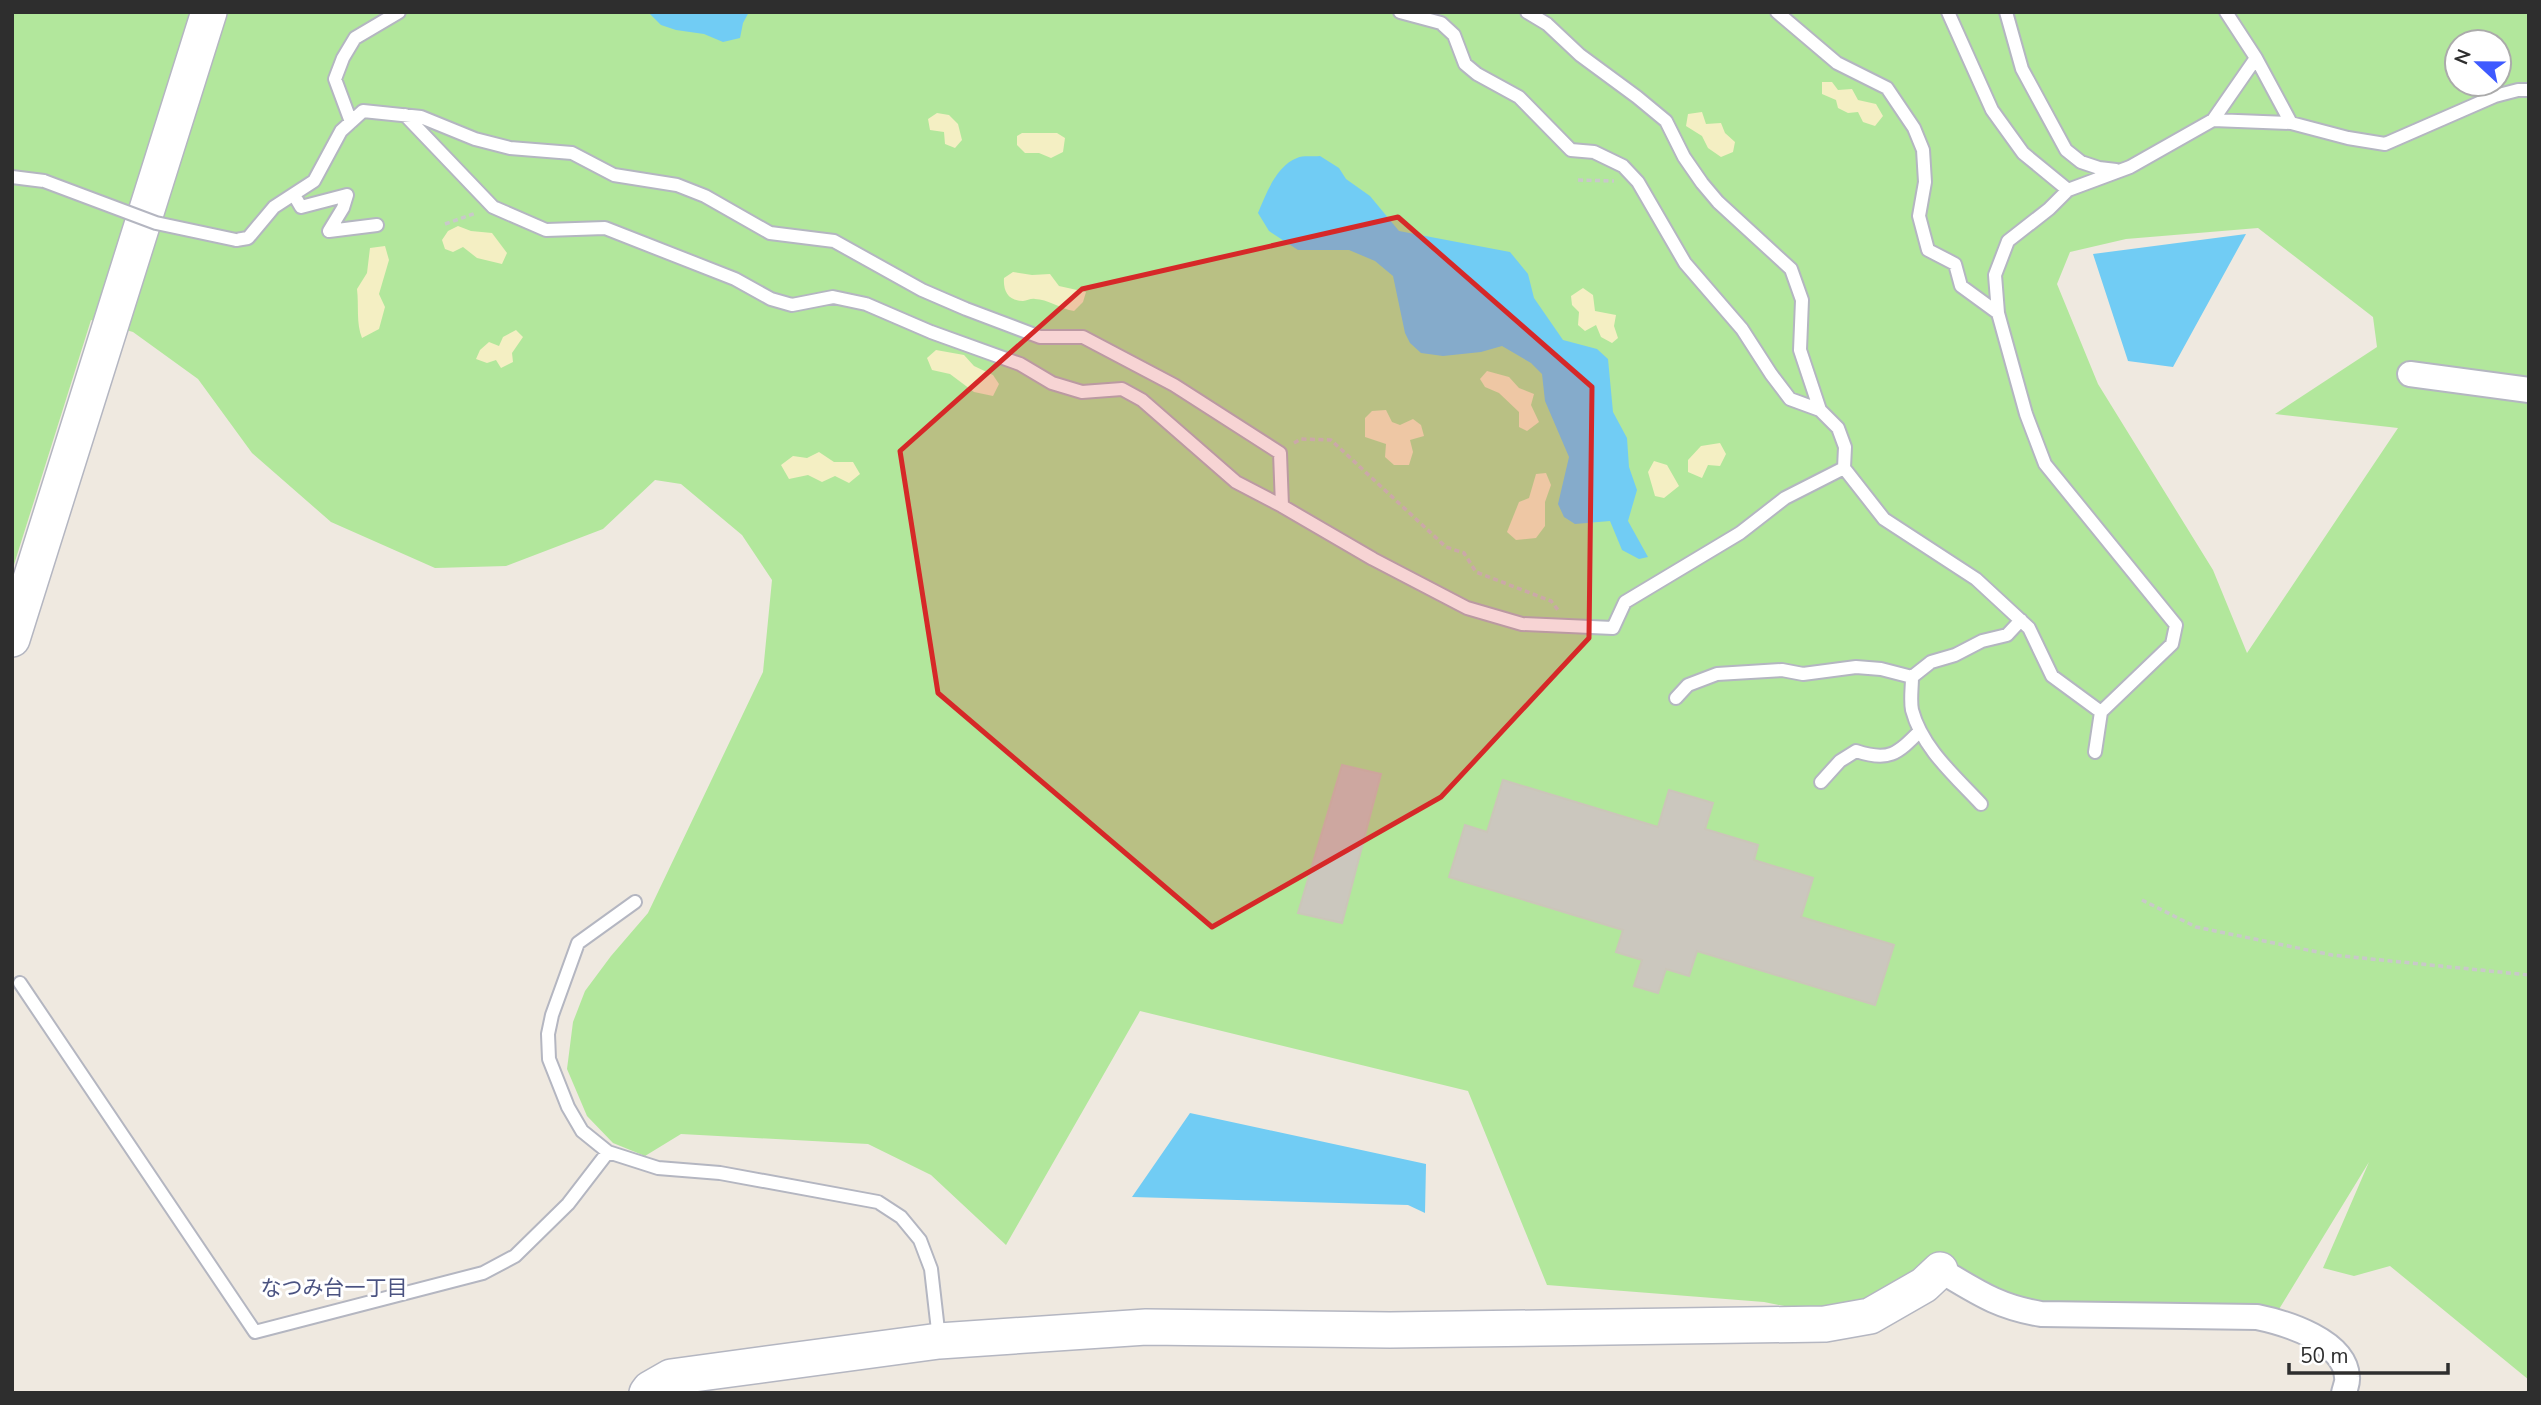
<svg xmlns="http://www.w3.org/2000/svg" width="2541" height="1405" font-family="'Nunito Sans','Noto Sans JP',sans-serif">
  <rect width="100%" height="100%" fill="#efe9e0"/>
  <path fill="#b2e79c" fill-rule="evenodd" d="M12 12H2529V1380L2390 1266 2354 1276 2323 1268 2369 1162 2273 1319H2045L1955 1283 1820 1313 1764 1302 1547 1285 1468 1091 1140 1011 1006 1245 931 1175 868 1144 681 1134 645 1156 613 1143 587 1116 567 1069 573 1022 585 991 611 956 648 913 763 672 772 580 742 535 681 484 655 480 603 529 506 566 435 568 331 522 252 453 198 379 133 332 91 320 12 571ZM2457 42H2499V84H2457ZM2258 228 2373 317 2377 347 2275 414 2398 428 2247 653 2213 570 2098 384 2057 284 2070 252 2126 239Z"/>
  <path fill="#f4efc3" d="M1822 82H1832L1838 90 1852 89 1858 100 1876 104 1883 116 1875 126 1863 122 1858 112 1848 113 1838 108 1836 100 1822 94Z
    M1702 112 1706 124 1721 123 1725 133 1735 142 1733 152 1721 157 1708 148 1702 136 1686 126 1688 114Z
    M937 113 949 115 958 124 962 140 955 148 945 144 944 132 930 130 928 119Z
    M1022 133H1057L1065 138 1063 152 1051 158 1039 153H1025L1017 145V136Z
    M458 226 471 231 492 233 507 253 502 264 477 258 463 247 453 252 445 249 442 240 448 231Z
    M385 246 389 260 379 294 385 307 379 329 362 338C356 323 359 306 357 289L367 273 370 248Z
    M1013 272 1032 275 1050 274 1059 286 1086 292 1083 302 1074 311C1061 309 1047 299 1035 299 1031 298 1027 301 1023 301 1008 301 1003 291 1004 278Z
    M1583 288 1593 295 1595 311 1616 315 1614 326 1618 338 1612 343 1601 337 1596 325 1585 331 1578 325 1579 312 1572 305 1571 296Z
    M516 330 523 337 512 353 513 362 501 368 496 360 487 363 476 359 480 350 489 342 499 346 503 337Z
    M936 350 964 355 974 366 993 375 999 384 993 396 974 392 950 374 932 370 927 358Z
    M1487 371 1509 377 1519 388 1534 394 1531 405 1539 422 1527 431 1519 427V412L1499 393 1485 387 1480 379Z
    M1386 410 1392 422 1400 425 1413 419 1421 425 1424 436 1410 440 1413 452 1409 465H1394L1385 457 1386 444 1365 437V418L1372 411Z
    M1720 443 1726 454 1720 466 1708 465 1702 478 1688 472V460L1701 446Z
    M819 452 834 462H853L860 474 849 483 835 476 822 482 808 475 789 479 781 465 793 456 807 458Z
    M1654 461 1667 465 1679 486 1664 498 1655 496 1648 472Z
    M1546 473 1551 485 1545 502V526L1536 538 1516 540 1507 532 1519 502 1529 498 1536 474Z"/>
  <path fill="#71ccf4" d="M648 12H749L743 23 740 38 723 42 704 34 676 30 661 25Z
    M1320 156 1339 168 1346 179 1370 196 1399 231 1510 252 1528 274 1534 298 1563 340 1597 349 1608 359 1613 412 1627 438 1629 467 1637 490 1628 521 1648 557 1639 559 1622 550 1610 521 1575 524 1564 517 1558 504 1569 457 1545 401 1542 374 1531 363 1502 346 1481 352 1443 356 1421 353 1410 343 1405 333 1393 276 1375 261 1349 250H1298L1269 231 1258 213C1266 194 1276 166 1297 158 1303 155 1313 157 1320 156Z
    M2246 234 2173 367 2128 361 2093 254Z
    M1190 1113 1426 1164 1425 1213 1408 1205 1132 1197Z"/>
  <path fill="#cbc7be" stroke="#cbc6b9" stroke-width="2" d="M1342 765 1381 774 1342 923 1298 913Z
    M1503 780 1658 827 1669 790 1713 803 1705 829 1758 845 1754 860 1813 878 1801 917 1894 945 1875 1005 1697 951 1689 976 1666 969 1658 993 1634 986 1642 960 1616 952 1623 930 1449 877 1465 825 1487 832Z"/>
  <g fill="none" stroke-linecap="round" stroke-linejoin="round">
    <g stroke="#b4b6c1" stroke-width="16">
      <path id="lane" d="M1400 12 1441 23 1454 35 1465 64 1477 74 1519 97 1571 150 1594 152 1623 166 1638 182 1685 263 1742 329 1771 374 1790 399 1820 410
        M1527 12 1547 24 1580 55 1637 97 1666 121 1684 157 1702 183 1718 202 1791 269 1802 300 1800 350 1820 410 1838 428 1845 447 1844 468
        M1777 12 1837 63 1887 88 1914 128 1923 150 1925 182 1919 216 1928 250 1955 264 1961 286 1998 313
        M1948 12 1992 110 2023 153 2068 190
        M2006 12 2022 69 2066 150 2081 162 2099 168 2116 170
        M2226 12 2256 58 2291 123
        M405 115 493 207 546 230 605 228 735 279 771 299 792 305 833 297 866 304 931 332 1020 364 1052 383 1082 392 1122 389 1142 400 1236 482 1282 506
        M2213 120 2256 58
        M351 122 335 79 343 58 355 38 399 12
        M12 177 44 181
        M294 195 301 207 347 195 343 208 329 231 377 225
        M236 240 248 238 274 207 314 181 341 131 363 111 421 117 475 139 510 148 572 153 614 175 677 185 705 196 770 233 834 241 922 290 966 309 1040 337H1083L1174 385 1280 453 1282 506 1373 559 1467 608 1522 624 1613 628 1625 602 1740 533 1785 498 1844 468 1884 519 1976 579 2029 628 2052 676 2101 712 2095 752
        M1676 698 1688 685 1717 674 1782 670 1803 674 1856 667 1881 669 1912 677
        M2101 712 2172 644 2176 625 2045 464 2026 414 1998 313 1995 275 2008 241 2049 209 2068 190 2130 167 2213 120 2291 123 2348 138 2385 144 2495 96 2518 90H2529
        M1821 782 1840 761 1856 751C1889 762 1897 754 1920 731
        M1981 804C1956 777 1922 748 1912 710 1910 700 1912 688 1912 677L1931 662 1955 655 1982 641 2007 635 2021 620
        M635 902 578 943 552 1015 548 1034 549 1059 568 1107 582 1131 608 1152 658 1168 720 1173 878 1202 901 1217 920 1240 931 1269 939 1339
        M20 983 255 1332 483 1273 515 1256 568 1204 608 1152"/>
    </g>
    <g stroke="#b4b6c1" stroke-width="28">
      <path id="street" d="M2410 374 2529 390
        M1940 1270C1977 1292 1998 1307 2041 1314L2257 1317C2286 1323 2345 1341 2347 1377 2348 1382 2345 1388 2344 1393"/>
    </g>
    <g stroke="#b4b6c1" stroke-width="38">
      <path id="secondary" d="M12 639 209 12
        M647 1393 650 1389 671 1377 939 1341 1146 1327 1390 1330 1825 1324 1870 1316 1924 1285 1940 1270"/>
    </g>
    <path stroke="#c9c9c9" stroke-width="3.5" stroke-dasharray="5 3.5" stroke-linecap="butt" d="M1578 180 1614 181
      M445 224 476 213
      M1294 443 1301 439 1331 440 1446 547 1464 553 1476 572 1551 601 1558 610
      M2142 900 2196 927 2332 955 2529 975"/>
    <use href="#lane" stroke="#fff" stroke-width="12"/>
    <use href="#street" stroke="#fff" stroke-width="24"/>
    <use href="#secondary" stroke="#fff" stroke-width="35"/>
    <g stroke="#b4b6c1" stroke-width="16" stroke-linecap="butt">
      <path id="lane-bridge" d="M44 181 156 223 236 240"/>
    </g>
    <use href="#lane-bridge" stroke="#fff" stroke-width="12"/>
  </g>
  <path fill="#d62828" fill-opacity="0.2" stroke="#d62828" stroke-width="5" stroke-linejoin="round" d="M1398 217 1592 387 1589 638 1441 797 1212 927 938 693 900 451 1082 289Z"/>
  <g text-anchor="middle" stroke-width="6" stroke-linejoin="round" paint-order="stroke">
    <g font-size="21" fill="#4b5381" stroke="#fff">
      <text x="334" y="1295">なつみ台一丁目</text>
    </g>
  </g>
  <rect width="2541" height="1405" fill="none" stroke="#2e2e2e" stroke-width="28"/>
  <g transform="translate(2478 63) rotate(292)"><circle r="33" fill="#ffffff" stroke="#ababab" stroke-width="2"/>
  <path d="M0-5L12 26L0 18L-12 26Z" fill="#3e5aff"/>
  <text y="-10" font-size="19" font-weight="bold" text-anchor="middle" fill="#2e2e2e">N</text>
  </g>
  <path d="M2289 1363v10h159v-10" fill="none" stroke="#2e2e2e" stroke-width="3.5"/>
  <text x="2300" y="1363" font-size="21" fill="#2e2e2e" stroke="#ffffff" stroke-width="5" paint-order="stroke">50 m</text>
</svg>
